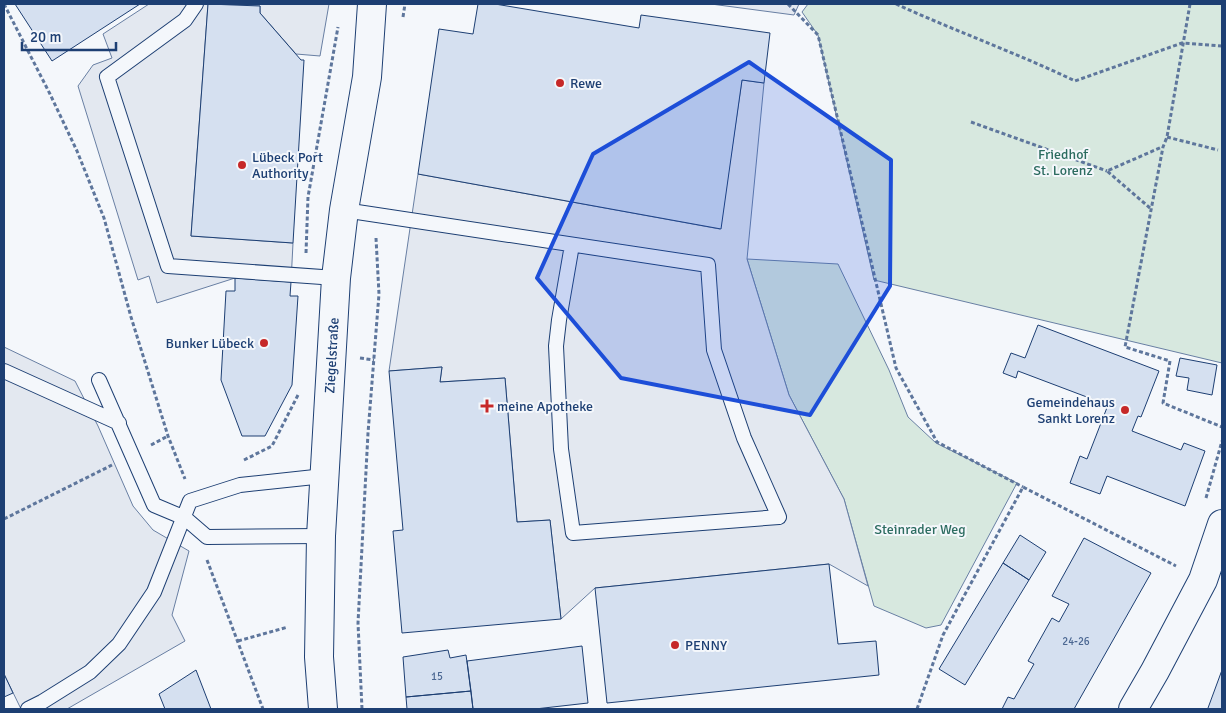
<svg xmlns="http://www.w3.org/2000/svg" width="1226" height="713" font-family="Signika,sans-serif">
  <rect width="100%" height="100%" fill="#f4f7fb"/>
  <path fill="#d7e8df" stroke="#687fa3" d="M808 4H1222V363L874 280 818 35 802 12Z
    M747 259 838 264 889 370 908 417 936 443 1017 483 941 625 926 628 874 606 844 499 789 395Z"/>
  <path fill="#e3e8f0" stroke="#687fa3" d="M149 4H208L191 236 293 243 291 282 235 278 157 303 149 276 138 280 78 86 93 65 112 58 103 34Z
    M226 4H329L320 56 296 54 260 13V6Z
    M711 4H799L794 15Z
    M742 80 764 83 747 259 789 395 844 499 868 586 829 564 595 588 561 619 550 520 517 522 505 378 440 382 442 367 389 371 418 174 720 229Z
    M4 347 75 381 98 426 133 506 153 530 189 551 172 615 185 641 67 709H21L4 674Z"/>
  <path fill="#d5e0f0" stroke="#1d3f73" d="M15 4H140L52 61Z
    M208 4 260 6V13L301 60H304L293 243 191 236Z
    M478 4H495L639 28 641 15 770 33 764 83 742 80 721 229 418 174 439 29 473 34Z
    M235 278 291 282 290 296H298L292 385 265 436H242L221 380 226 291H235Z
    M1038 325 1159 371 1141 417 1138 416 1132 431 1181 450 1184 443 1205 451 1185 506 1107 476 1100 494 1070 483 1080 456 1087 459 1108 405 1018 371 1016 378 1003 373 1011 353 1025 358Z
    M1180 358 1217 365 1212 395 1187 390 1189 378 1176 376Z
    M442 367 440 382 505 378 517 522 550 520 561 619 402 633 393 531 403 530 389 371Z
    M1020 535 1046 552 1029 580 1003 563Z
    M1084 538 1151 573 1074 709H1002L1008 697 1014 699 1034 664 1028 661 1052 618 1059 622 1069 604 1052 596Z
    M1003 563 1029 580 965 685 939 669Z
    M829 564 838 644 876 641 879 675 607 703 595 588Z
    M582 646 588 703 535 709H473L467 661Z
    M448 650 450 658 466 655 471 691 406 697 403 657Z
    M196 670 211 709H165L159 694Z
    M1222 670V709H1209L1208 708Z
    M4 674 13 693 4 697Z
    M471 691 473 709H407L406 697Z"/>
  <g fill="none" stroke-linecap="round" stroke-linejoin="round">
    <g stroke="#1d3f73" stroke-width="16">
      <path id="service" d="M196 4 185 20 107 77 168 266 336 278
        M344 210 708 265 714 350 744 438 779 517 573 533 561 449 556 346 559 320 572 245
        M4 371 119 423
        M99 380 154 505 185 518 207 537 321 536
        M28 709 42 702 90 672 119 644 154 592 190 501 240 485 324 476"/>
    </g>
    <g stroke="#1d3f73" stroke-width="30">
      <path id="minor" d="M1133 709 1155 671 1203 580 1222 524"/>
    </g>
    <g stroke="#1d3f73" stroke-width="30">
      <g id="secondary">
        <path id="s1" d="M323 709 319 657 321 536 336 278 344 210 367 77 372 4"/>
      </g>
    </g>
    <path stroke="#5e769c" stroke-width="3" stroke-dasharray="4 2.5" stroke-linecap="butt" d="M4 4 50 94 77 151 104 218 131 317 168 436 185 479
      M788 4 818 35 896 368 937 442 1023 487
      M896 4C955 31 1017 53 1075 81L1182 43 1222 46
      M1190 4 1167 137 1163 147 1125 347 1170 361 1163 403 1222 427
      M403 17 405 4
      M971 122 1107 171
      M1167 137 1218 150
      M1150 208 1107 171 1162 147
      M306 253 308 197 338 27
      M360 358 374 360
      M151 445 168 436
      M244 460 272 446 298 395
      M1206 498 1222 441
      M4 519 112 465
      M207 560 263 709
      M238 641 288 627
      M362 709 358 623 368 433 379 294 376 238
      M917 709 943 635 1023 487 1176 566"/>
    <use href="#service" stroke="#f4f7fb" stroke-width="14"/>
    <use href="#minor" stroke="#f4f7fb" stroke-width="28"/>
    <use href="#secondary" stroke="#f4f7fb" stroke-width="28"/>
  </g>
  <path fill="#1d4ed8" fill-opacity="0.2" stroke="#1d4ed8" stroke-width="4" stroke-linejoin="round" d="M749 62 891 160 890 286 810 415 621 378 537 278 593 154Z"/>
  <g fill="#c62828" stroke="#f4f7fb" stroke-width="2">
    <circle cx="560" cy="83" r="5"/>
    <circle cx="242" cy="165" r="5"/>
    <circle cx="264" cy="343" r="5"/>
    <path d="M484.5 398.5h5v5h5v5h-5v5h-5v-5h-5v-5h5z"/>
    <circle cx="1125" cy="410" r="5"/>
    <circle cx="675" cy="645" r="5"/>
  </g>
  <g text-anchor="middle" stroke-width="4" stroke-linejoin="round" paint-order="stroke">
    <g font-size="11" fill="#4b6792">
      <text x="1076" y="645">24-26</text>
      <text x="437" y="680">15</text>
    </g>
    <g font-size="14" fill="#1d3f73" stroke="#f4f7fb" text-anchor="start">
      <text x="570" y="88">Rewe</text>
      <text x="252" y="162">Lübeck Port<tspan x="252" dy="16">Authority</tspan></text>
      <text x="254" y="348" text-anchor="end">Bunker Lübeck</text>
      <text x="1115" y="407" text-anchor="end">Gemeindehaus<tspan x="1115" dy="16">Sankt Lorenz</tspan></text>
      <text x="497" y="411">meine Apotheke</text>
      <text x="685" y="650">PENNY</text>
    </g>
    <g font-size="14" fill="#2c6c60" stroke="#f4f7fb">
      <text x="1063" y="159">Friedhof<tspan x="1063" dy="16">St. Lorenz</tspan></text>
      <text x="920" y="534">Steinrader Weg</text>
    </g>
    <g font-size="14" fill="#1d3f73" stroke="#f4f7fb">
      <text dy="5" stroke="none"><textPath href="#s1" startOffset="354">Ziegelstraße</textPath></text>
    </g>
  </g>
  <rect width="1226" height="713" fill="none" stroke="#1d3f73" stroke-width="10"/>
  <path d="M22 42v8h94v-8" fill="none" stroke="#1d3f73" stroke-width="2.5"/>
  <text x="30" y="42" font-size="15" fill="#1d3f73" stroke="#f4f7fb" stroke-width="4" paint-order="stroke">20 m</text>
</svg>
